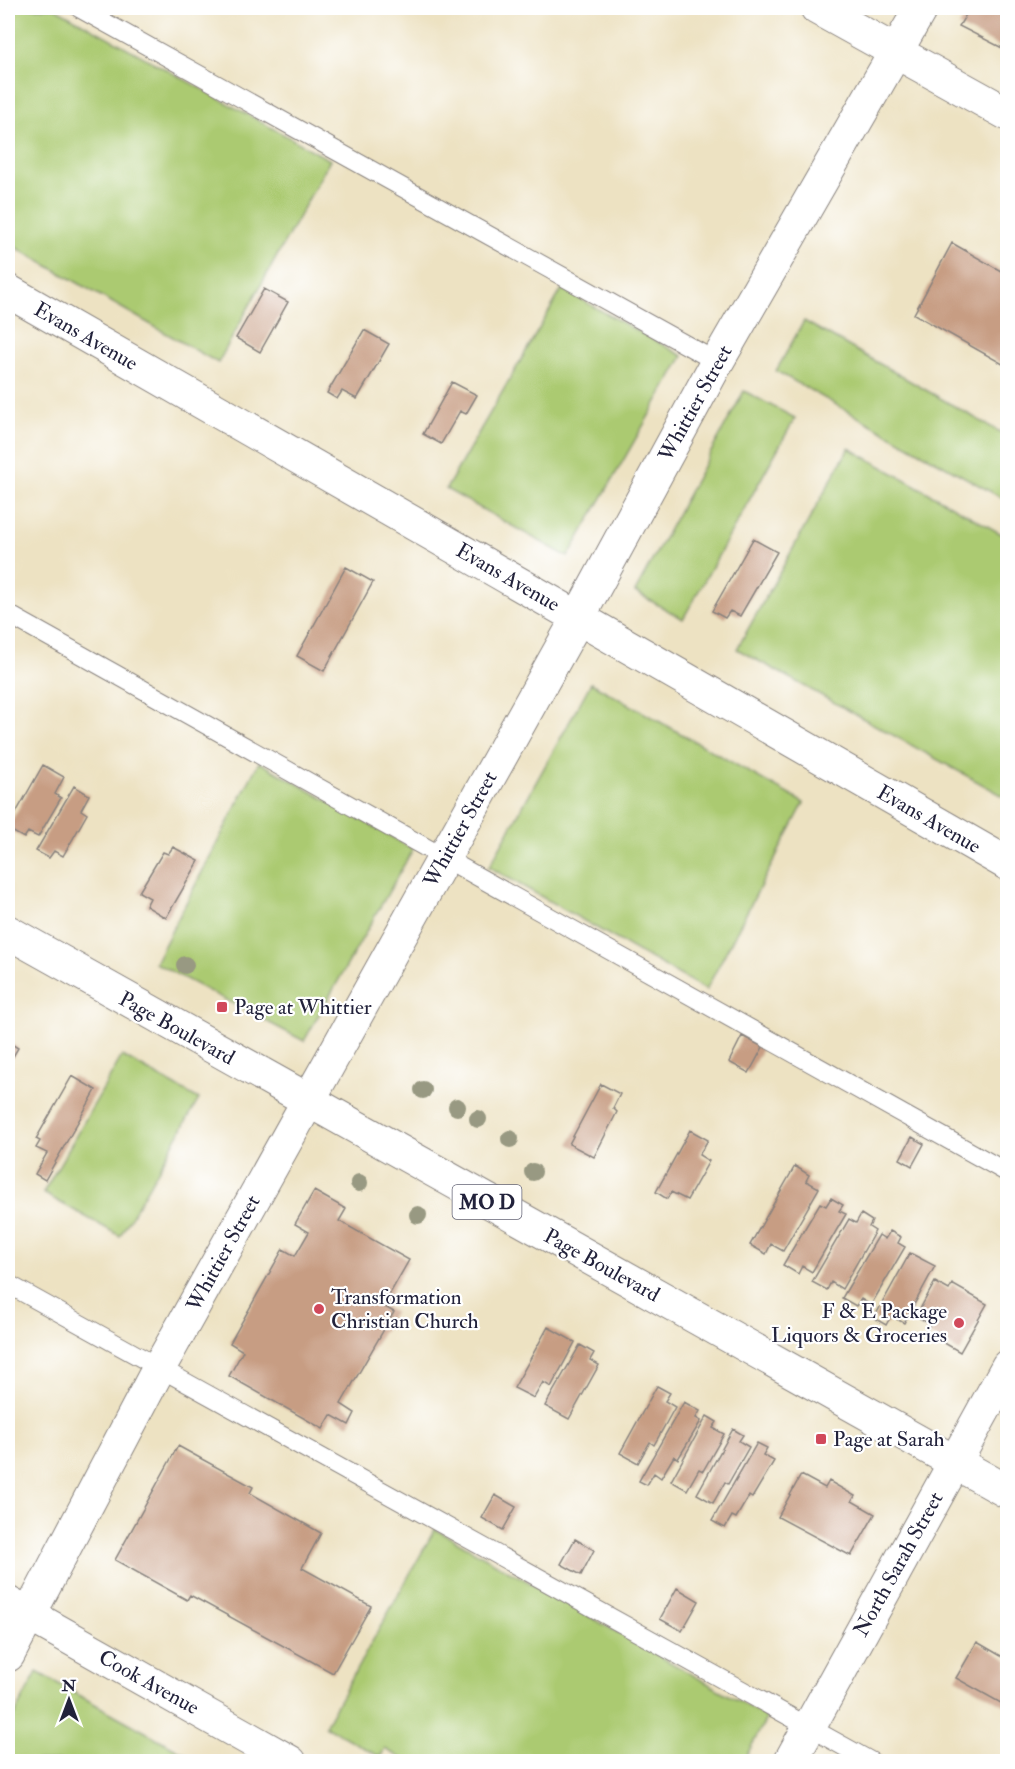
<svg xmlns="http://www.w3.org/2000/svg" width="1015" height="1769" font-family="'IM FELL Double Pica',serif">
  <rect width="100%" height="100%" fill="#fff"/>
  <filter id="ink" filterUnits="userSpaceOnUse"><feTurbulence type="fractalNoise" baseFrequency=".0167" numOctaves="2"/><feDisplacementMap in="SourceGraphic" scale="12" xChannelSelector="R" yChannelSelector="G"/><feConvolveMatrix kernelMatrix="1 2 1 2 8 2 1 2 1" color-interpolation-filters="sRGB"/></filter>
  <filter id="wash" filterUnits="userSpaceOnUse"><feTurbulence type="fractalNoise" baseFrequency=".008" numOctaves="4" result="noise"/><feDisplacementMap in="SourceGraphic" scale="24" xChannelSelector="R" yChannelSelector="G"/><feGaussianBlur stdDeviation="1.35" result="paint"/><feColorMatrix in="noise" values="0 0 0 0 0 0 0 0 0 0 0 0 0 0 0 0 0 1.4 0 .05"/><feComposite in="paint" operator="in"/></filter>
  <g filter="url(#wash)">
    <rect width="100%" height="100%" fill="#ede2c2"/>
    <path fill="#abca71" stroke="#667656" stroke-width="1.5" d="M8 8H55L330 160 218 363 8 243Z
      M562 289 683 356 568 557 446 489Z
      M804 321 1007 436V501L776 371Z
      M744 391 795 418 683 619 635 592Z
      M849 448 1007 537V798L737 649Z
      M591 683 804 803 706 990 489 867Z
      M259 762 413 849 304 1041 155 963Z
      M122 1056 199 1099 120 1236 43 1193Z
      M435 1529 767 1717 743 1762 407 1761 385 1749 380 1757 325 1726Z
      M37 1672 198 1761H8V1727Z"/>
    <g id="blocks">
      <path fill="#c79d83" d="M970 8H1008V51L959 26Z
        M952 243 1008 275V367L914 314Z
        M264 289 288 302 260 352 236 338Z
        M364 330 389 344 357 399 342 391 337 399 327 393Z
        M452 382 477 395 466 414 460 411 441 444 423 434Z
        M753 539 777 552 740 616 730 611 725 618 712 611Z
        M346 567 373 582 324 671 297 656Z
        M43 765 64 777 55 794 61 798 38 837 28 832 24 838 8 829V827Z
        M74 786 89 795 81 810 87 814 63 856 54 851 49 858 36 851Z
        M173 847 199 861 166 918 146 906 150 898 139 892 163 852 168 854Z
        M742 1036 763 1047 749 1073 729 1062Z
        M8 1042 18 1048 8 1065Z
        M72 1076 96 1090 45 1180 35 1174 47 1153 36 1148 40 1141 36 1139Z
        M601 1084 620 1094 613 1108 617 1112 594 1157 569 1144Z
        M690 1130 708 1140 699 1155 709 1161 687 1200 671 1192 667 1199 656 1192Z
        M912 1137 924 1144 912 1166 900 1159Z
        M795 1166 809 1175 806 1181 819 1188 783 1251 771 1244 766 1254 750 1245Z
        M314 1191 346 1209 339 1221 409 1260 383 1306 394 1312 341 1404 355 1413 349 1425 331 1415 323 1429 229 1376 243 1351 230 1343 283 1249 295 1256 309 1232 295 1224Z
        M831 1198 843 1205 839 1211 846 1214 812 1272 802 1266 798 1274 783 1265 820 1203 826 1206Z
        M861 1214 872 1221 869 1227 875 1231 842 1289 831 1282 827 1290 812 1282 849 1219 856 1223Z
        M890 1231 901 1237 898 1243 905 1247 871 1305 861 1299 856 1306 842 1298 879 1235 885 1239Z
        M910 1253 935 1266 904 1323 891 1316 886 1325 874 1318Z
        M935 1282 949 1290 952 1284 987 1304 960 1352 925 1332 930 1324 916 1316Z
        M548 1327 575 1342 551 1387 543 1382 534 1398 514 1388Z
        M580 1345 594 1353 590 1360 599 1365 569 1419 545 1406Z
        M657 1386 670 1393 665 1401 675 1407 654 1445 650 1442 638 1463 620 1453Z
        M684 1402 700 1411 696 1418 701 1421 678 1459 674 1456 661 1478 654 1473 647 1485 639 1481Z
        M707 1416 717 1422 713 1428 724 1434 703 1471 699 1469 687 1490 671 1481Z
        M733 1429 743 1435 739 1441 749 1447 728 1484 725 1482 713 1503 697 1494Z
        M757 1443 767 1448 763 1455 774 1461 752 1498 749 1496 736 1518 732 1516 725 1528 712 1521Z
        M178 1446 253 1487 250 1493 321 1533 302 1568 371 1606 333 1673 190 1595 187 1600 115 1560Z
        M801 1475 825 1488 829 1481 855 1496 852 1501 875 1514 851 1556 778 1517Z
        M495 1495 516 1507 503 1530 482 1518Z
        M575 1539 594 1550 581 1575 561 1564Z
        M677 1588 699 1601 682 1631 660 1619Z
        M977 1642 1008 1660V1707L956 1678Z"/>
    </g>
  </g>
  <g filter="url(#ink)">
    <use href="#blocks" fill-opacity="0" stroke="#88827e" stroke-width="1.5"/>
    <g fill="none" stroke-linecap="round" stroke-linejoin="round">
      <g stroke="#88827e" stroke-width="20">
        <path id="lane" d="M79 8 717 362
          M8 614 1008 1173
          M8 1284 872 1762"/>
      </g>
      <g stroke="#88827e" stroke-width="35">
        <path id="street" d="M8 291 1008 864
          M8 1603 290 1762
          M8 1655 159 1368 578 618 717 362 921 8"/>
      </g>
      <g stroke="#88827e" stroke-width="35">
        <path id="secondary" d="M817 8 1008 114
          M790 1762 1008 1366"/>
      </g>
      <g stroke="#88827e" stroke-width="35">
        <path id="primary" d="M8 932 1008 1492"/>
      </g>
      <use href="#lane" stroke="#fff" stroke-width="18"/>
      <use href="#street" stroke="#fff" stroke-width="33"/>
      <use href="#secondary" stroke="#fff" stroke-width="33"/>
      <use href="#primary" stroke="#fff" stroke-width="33"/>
    </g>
    <g fill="#989982">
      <circle cx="185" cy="965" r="9"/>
      <circle cx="423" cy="1090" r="9"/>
      <circle cx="457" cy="1107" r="9"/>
      <circle cx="478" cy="1119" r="9"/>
      <circle cx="510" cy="1139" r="9"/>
      <circle cx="533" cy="1172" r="9"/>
      <circle cx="359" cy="1183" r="9"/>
      <circle cx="418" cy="1215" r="9"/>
    </g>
  </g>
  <g fill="#d1495b" stroke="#fff" stroke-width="2">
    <rect x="216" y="1001" width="12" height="12" rx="3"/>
    <circle cx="319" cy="1309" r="6"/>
    <circle cx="959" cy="1323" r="6"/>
    <rect x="815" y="1433" width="12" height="12" rx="3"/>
  </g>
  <g text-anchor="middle" stroke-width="4.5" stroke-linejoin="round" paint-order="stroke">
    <rect fill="#fff" stroke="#646476" stroke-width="1.5" x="452.5" y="1185" width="69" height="34" rx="4.5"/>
    <g font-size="20" font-weight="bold" fill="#22223b">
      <text x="487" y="1209">MO D</text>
    </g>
    <g font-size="21" fill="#22223b" stroke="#fff">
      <text transform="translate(86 336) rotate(30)" y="7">Evans Avenue</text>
      <text transform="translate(695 403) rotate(-61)" y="7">Whittier Street</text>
      <text transform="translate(508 577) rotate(30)" y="7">Evans Avenue</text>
      <text transform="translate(929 819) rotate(30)" y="7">Evans Avenue</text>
      <text transform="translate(460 829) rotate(-61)" y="7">Whittier Street</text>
      <text transform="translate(177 1028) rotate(29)" y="7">Page Boulevard</text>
      <text transform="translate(223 1253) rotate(-61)" y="7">Whittier Street</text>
      <text transform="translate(602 1265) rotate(29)" y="7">Page Boulevard</text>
      <text transform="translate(898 1564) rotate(-61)" y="7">North Sarah Street</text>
      <text transform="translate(149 1682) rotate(29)" y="7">Cook Avenue</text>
    </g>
    <g font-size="21" fill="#22223b" stroke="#fff" text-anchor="start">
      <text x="234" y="1014">Page at Whittier</text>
      <text x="331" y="1304">Transformation<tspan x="331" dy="24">Christian Church</tspan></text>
      <text x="947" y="1318" text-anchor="end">F &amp; E Package<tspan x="947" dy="24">Liquors &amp; Groceries</tspan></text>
      <text x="833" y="1446">Page at Sarah</text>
    </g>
  </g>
  <rect width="1015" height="1769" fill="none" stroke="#fff" stroke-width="30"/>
  <g transform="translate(69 1700)" stroke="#ffffff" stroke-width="4.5" paint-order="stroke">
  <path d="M0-4.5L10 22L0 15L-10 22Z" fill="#22223b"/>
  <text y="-9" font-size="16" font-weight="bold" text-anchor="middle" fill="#22223b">N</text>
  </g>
</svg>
